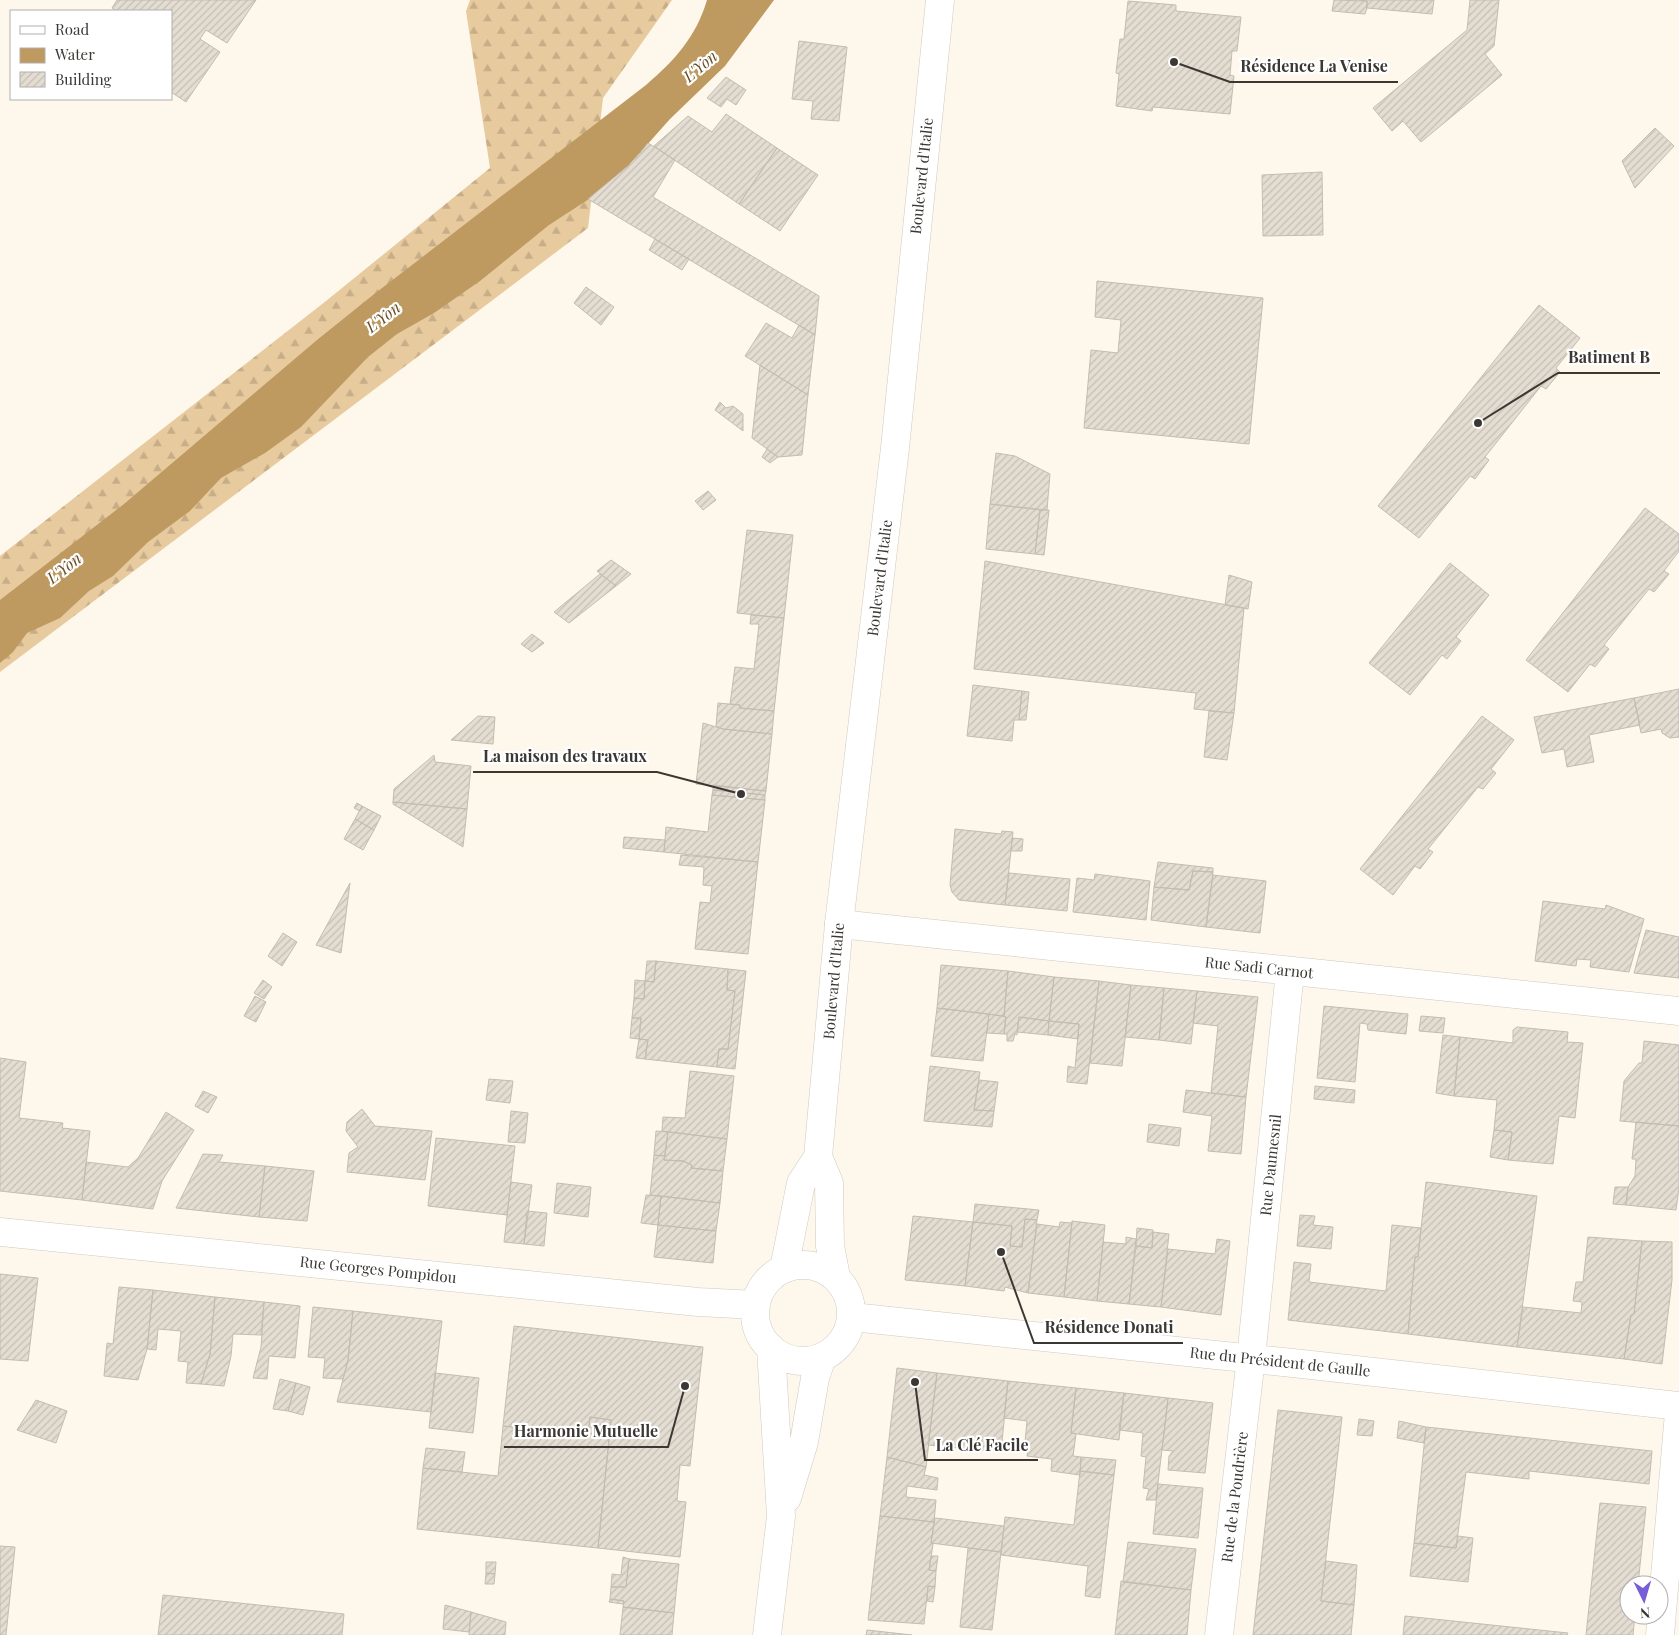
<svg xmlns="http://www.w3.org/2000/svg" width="1679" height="1635" font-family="'Playfair Display',serif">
  <defs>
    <pattern id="forest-firs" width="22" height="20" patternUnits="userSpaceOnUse" patternTransform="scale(1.25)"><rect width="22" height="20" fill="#e7ca9d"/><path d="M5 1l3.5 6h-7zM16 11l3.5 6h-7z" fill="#c7ae88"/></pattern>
    <pattern id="building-hatch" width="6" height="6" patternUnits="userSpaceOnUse" patternTransform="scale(1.25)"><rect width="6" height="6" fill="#e4ddd2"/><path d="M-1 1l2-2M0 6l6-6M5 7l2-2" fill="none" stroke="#c4beb5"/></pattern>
  </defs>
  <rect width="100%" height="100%" fill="#fef7ec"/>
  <path fill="url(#forest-firs)" d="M470 0H672L603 98 588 228 0 672V556L326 301 490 168 466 11Z"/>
  <path fill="#be9a60" d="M707 0H774L725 66 670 119 629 165 589 199 549 225 480 281 434 313 397 334 368 357 301 427 265 453 221 478 190 511 148 542 113 576 89 591 60 618 27 633 13 652 0 663V600L124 504 317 340 373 295 646 85C675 60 696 37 707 0Z"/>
  <path fill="url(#building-hatch)" stroke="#c3bcb1" d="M117 0H256L227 43 206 30 200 39 220 52 186 102 171 92V11H117L112 8Z
    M1334 0 1367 1V8L1365 14 1332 11Z
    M1359 0H1434L1432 14 1367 8V1Z
    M1470 0H1499L1494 46 1485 54 1502 75 1421 142 1403 121 1392 131 1373 108 1467 30Z
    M1128 1 1176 5V11L1241 17 1237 51H1232L1230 75 1234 76 1230 114 1153 107 1152 111 1116 106 1119 74 1116 73 1120 39H1124Z
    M799 41 847 47 839 121 811 119 813 101 792 99Z
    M726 77 746 90 736 105 727 99 721 107 707 98Z
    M726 114 777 148 739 204 654 146 688 116 712 132Z
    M1655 128 1674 146 1635 188 1622 161Z
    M648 143 675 160 653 197 819 296 815 335 588 199 633 162Z
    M777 148 818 175 780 231 739 204Z
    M1322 172 1323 235 1263 236 1262 175Z
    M655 239 689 259 682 270 649 250Z
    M1097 281 1263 298 1249 444 1084 428 1091 350 1118 353 1121 320 1095 317Z
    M586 287 614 307 601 325 574 303Z
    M1539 305 1580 338 1556 368 1560 372 1546 389 1541 386 1485 457 1489 460 1475 479 1470 476 1419 538 1378 506Z
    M766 323 792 338 799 325 815 335 808 395 745 356Z
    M760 365 808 395 802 455 778 457 752 438Z
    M720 402 726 408 733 406 743 414V431L715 410Z
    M767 449 778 457 770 463 762 457Z
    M996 453 1015 456 1050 474 1047 510 990 504Z
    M708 491 716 500 703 510 695 501Z
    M990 504 1040 510 1035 554 986 549Z
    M1645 508 1679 534V551L1664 571 1669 574 1654 592 1649 589 1604 645 1609 649 1595 667 1590 664 1568 692 1526 660Z
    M1040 510H1049L1044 555 1035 554Z
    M747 530 793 535 784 618 737 613Z
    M611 560 631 574 616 586 597 571Z
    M985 561 1244 608 1234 713 1194 709 1196 693 974 669Z
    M1450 563 1489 595 1456 637 1461 641 1447 659 1442 655 1410 695 1369 663Z
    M600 574 616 586 569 623 554 612Z
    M1229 575 1252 582 1248 609 1225 605Z
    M751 615 784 618 774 711 740 708V705L730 704 735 667 754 669 759 624H750Z
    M532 634 544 643 532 652 521 644Z
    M973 685 1022 691 1019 720H1014L1012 741 967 736Z
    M1679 689V737L1670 738 1662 733 1661 729 1641 733 1634 698Z
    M1022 691 1029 692 1026 720H1019Z
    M1634 698 1640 725 1589 735 1594 762 1567 767 1564 749 1542 753 1534 717Z
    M718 703 740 705V708L774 711 772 734 723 729 716 726Z
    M1209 711 1234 713 1227 760 1204 757Z
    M478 716 495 717 493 744 451 740Z
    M1482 716 1514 740 1491 769 1496 773 1483 789 1478 787 1428 849 1433 852 1420 869 1415 866 1393 895 1360 869Z
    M703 723 723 729 772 734 766 791 696 784Z
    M434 755 435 762 471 766 467 809 393 802 394 789Z
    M713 785 766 791 765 795 713 790Z
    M713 790 765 795V800L712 795Z
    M712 795 765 800 758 862 664 852 666 827 708 832Z
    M393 802 467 809 463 847 393 804Z
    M357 803 362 806 360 811 354 808Z
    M362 806 381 816 374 830 355 819Z
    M355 819 374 830 363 850 344 839Z
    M955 829 1001 834 1002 831 1013 832 1005 905 959 900 952 892 950 885Z
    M624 837 665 840 664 852 623 848Z
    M1012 838 1023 839 1022 851H1011Z
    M681 855 758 862 748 954 695 949 700 902 710 903 712 886 703 885 704 867 679 865Z
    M1158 862 1213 868V872L1193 871 1189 890 1154 887Z
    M1193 871 1213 872 1206 927 1151 920 1154 887 1189 890Z
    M1009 873 1070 879 1067 911 1005 905Z
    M1095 874 1150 881 1146 920 1073 912 1077 878 1094 880Z
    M1213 875 1266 881 1260 933 1206 927Z
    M350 883 341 953 316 945Z
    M1543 901 1605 909 1606 905 1644 919 1629 972 1590 967 1591 960 1577 959 1576 966 1535 961Z
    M1646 930 1679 937V978L1634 973Z
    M283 933 297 942 282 966 268 956Z
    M647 961H656L654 982 645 981Z
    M656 961 728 969 727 990 735 991 728 1049H719L717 1067 645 1059 648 1040 639 1039 641 1018H632L634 998 644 999 645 981 654 982Z
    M941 965 1008 971 1004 1016 937 1008Z
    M728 969 746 971 735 1069 717 1067 719 1049H728L735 991 727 990Z
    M1008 971 1054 977 1049 1021 1019 1017 1017 1035 1015 1034 1013 1041H1007V1034H1004L1006 1017 1004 1016Z
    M1054 977 1099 981 1087 1084 1067 1082 1068 1066 1075 1068 1079 1024 1049 1021Z
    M263 980 272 987 264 999 254 993Z
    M635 980 645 981 644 999 634 998Z
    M1099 981 1131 985 1122 1066 1090 1063Z
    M1131 985 1164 988 1159 1040 1125 1037Z
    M1164 988 1197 991 1191 1044 1159 1040Z
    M1197 991 1258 997 1246 1097 1211 1093 1218 1026 1193 1023Z
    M255 996 266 1002 256 1022 244 1016Z
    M1324 1006 1408 1014 1406 1034 1368 1030 1367 1024 1360 1023 1355 1082 1317 1078Z
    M937 1008 989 1014 983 1061 931 1056Z
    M989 1014 1006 1017 1004 1034 987 1033Z
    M1421 1016 1445 1018 1443 1033 1419 1031Z
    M1019 1017 1049 1021 1048 1035 1017 1032Z
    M632 1018H641L639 1039 630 1038Z
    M1049 1021 1079 1024 1078 1039 1048 1035Z
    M1517 1027 1568 1032 1567 1042 1583 1043 1575 1118 1559 1116 1553 1164 1508 1160 1512 1132 1494 1130 1497 1100 1454 1096 1460 1037 1513 1043V1030Z
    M1443 1035 1460 1037 1454 1096 1436 1093Z
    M639 1039 648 1040 645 1059 636 1058Z
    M1644 1041 1679 1045V1126L1620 1121 1624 1081 1639 1063H1642Z
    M0 1058 26 1062 19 1118 63 1123 62 1128 90 1131 82 1200 0 1191Z
    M930 1066 980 1072 974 1110 994 1111 992 1127 924 1121Z
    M690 1071 734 1076 727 1139 662 1131 663 1117 685 1118Z
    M489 1079 513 1081 510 1103 486 1100Z
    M979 1080 998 1082 994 1111 974 1110Z
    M1315 1086 1355 1090 1354 1103 1314 1099Z
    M1186 1090 1246 1097 1241 1154 1208 1151 1212 1116 1183 1112Z
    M203 1091 217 1097 208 1113 195 1106Z
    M362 1109 375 1126 432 1131 425 1180 347 1172 349 1153 358 1147 346 1131 347 1122Z
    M511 1111 528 1113 525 1143 508 1142Z
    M166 1112 194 1130 162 1181 153 1209 82 1200 86 1162 128 1167 138 1158Z
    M1636 1122 1679 1126V1188L1676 1210 1626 1205 1628 1187 1635 1176 1636 1159H1632Z
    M1149 1124 1181 1128 1179 1146 1147 1142Z
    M1494 1130 1512 1132 1508 1160 1490 1157Z
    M656 1131 668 1132 665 1156 654 1155Z
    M668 1132 727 1139 723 1171 691 1168 692 1165 683 1161 664 1160Z
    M436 1138 515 1146 507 1215 428 1206Z
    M203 1154 223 1155 219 1162 265 1166 259 1217 176 1208Z
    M654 1155 665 1156 664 1160 683 1161 692 1165 691 1168 723 1171 720 1203 650 1195Z
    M265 1166 314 1171 307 1221 259 1217Z
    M511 1182 532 1185 524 1244 504 1242Z
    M1426 1182 1537 1196 1517 1347 1408 1334 1415 1257H1418Z
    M557 1183 591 1187 588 1217 554 1213Z
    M1615 1187H1628L1626 1205 1613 1204Z
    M646 1195 661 1196 658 1225 641 1223Z
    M661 1196 720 1203 716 1231 658 1225Z
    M975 1204 1039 1210 1037 1220 1025 1219 1022 1247 1010 1246 1012 1226 973 1222Z
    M527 1211 547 1213 544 1246 524 1244Z
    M1300 1215 1315 1216 1313 1225 1333 1227 1331 1249 1297 1246Z
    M913 1216 973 1222 965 1286 905 1280Z
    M1025 1219 1037 1220 1028 1293 1005 1287 1004 1291 965 1286 973 1222 1012 1226 1010 1246 1022 1247Z
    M1072 1221 1105 1225 1097 1301 1064 1297Z
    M1060 1222 1072 1223 1064 1297 1028 1293 1037 1224 1059 1227Z
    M658 1225 716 1231 713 1263 654 1257Z
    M1392 1225 1421 1228 1418 1257H1415L1408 1334 1288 1320 1294 1262 1311 1264 1309 1282 1386 1291Z
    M1137 1228 1153 1230 1152 1248 1136 1246Z
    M1153 1232 1169 1234 1161 1307 1129 1304 1136 1246 1152 1248Z
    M1126 1237 1136 1239 1129 1304 1097 1301 1103 1242 1126 1244Z
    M1588 1237 1642 1241 1634 1314 1631 1315 1624 1359 1517 1347 1523 1307 1581 1313 1582 1302 1573 1301 1576 1282H1583Z
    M1217 1239 1230 1241 1221 1315 1161 1307 1168 1249 1215 1254Z
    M1642 1241 1672 1242V1280L1662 1364 1624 1359 1631 1315 1634 1314Z
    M0 1274 38 1278 28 1361 0 1359Z
    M119 1287 153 1290 147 1349 138 1380 104 1376 107 1343 113 1344Z
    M153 1290 215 1297 210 1354 201 1384 186 1383 188 1362 178 1361 181 1331 158 1329 156 1350 147 1349Z
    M215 1297 264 1302 261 1335 233 1334 231 1356 224 1386 201 1384 210 1354Z
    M264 1302 300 1306 295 1358 269 1356 267 1379 253 1378 261 1347Z
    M313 1307 353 1311 348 1360 343 1379 323 1378 325 1358 308 1357Z
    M353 1311 442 1321 431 1412 337 1402 348 1360Z
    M514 1326 703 1347 690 1466 680 1465 677 1501 686 1502 680 1557 598 1548 611 1420 590 1417 588 1435 503 1426Z
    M897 1368 937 1373 926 1467 887 1457Z
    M435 1373 479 1378 473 1433 429 1428Z
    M937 1373 1008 1381 1001 1452 928 1445Z
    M280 1379 296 1383 288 1411 273 1409Z
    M1008 1381 1076 1388 1071 1433 1076 1434 1073 1456 1081 1457 1080 1475 1051 1471 1052 1459 1027 1456 1029 1443 1025 1442 1027 1421 1004 1418Z
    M296 1383 310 1387 303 1415 288 1411Z
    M1076 1388 1124 1393 1119 1440 1071 1433Z
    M1124 1393 1168 1398 1156 1500H1146L1149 1489 1143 1488 1146 1457 1141 1456 1143 1433 1119 1430Z
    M1168 1398 1213 1403 1205 1473 1168 1470 1169 1456 1173 1451 1162 1450Z
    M36 1400 67 1411 56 1443 17 1430Z
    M1278 1410 1342 1417 1321 1601 1354 1605 1351 1635H1253Z
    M590 1417 611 1420 598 1548 417 1529 423 1468 498 1476 503 1426 588 1435Z
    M1359 1419 1374 1421 1372 1436 1357 1435Z
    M1399 1421 1426 1427 1424 1443 1397 1438Z
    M1426 1427 1652 1451 1649 1484 1529 1471V1479L1466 1472 1456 1548 1414 1543Z
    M426 1448 465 1452 462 1472 423 1468Z
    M887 1457 926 1467 924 1475 938 1478 937 1490 907 1486 906 1497 936 1500 934 1522 880 1516Z
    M1081 1457 1116 1460 1114 1475 1080 1471Z
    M1080 1471 1114 1475 1100 1598 1085 1596 1088 1566 1001 1555 1005 1517 1074 1525Z
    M1158 1484 1203 1488 1198 1538 1153 1534Z
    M1600 1503 1646 1507 1638 1585H1629V1615H1635L1633 1635H1586Z
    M880 1516 934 1522 931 1543 933 1544 929 1570 936 1571 935 1587 928 1586 924 1624 868 1620Z
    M935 1518 1004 1526 1001 1552 931 1543Z
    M1458 1536 1473 1538 1468 1582 1410 1576 1414 1543 1456 1548Z
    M1128 1542 1196 1549 1191 1590 1123 1582Z
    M0 1546 15 1547 6 1635H0Z
    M968 1548 1001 1552 992 1630 960 1627Z
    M931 1556H938L936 1571 929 1570Z
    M623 1557 629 1559 626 1587H611L612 1574 621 1575Z
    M629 1559 679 1564 674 1613 623 1607 624 1601 610 1599 611 1587H626Z
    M1326 1561 1357 1565 1354 1605 1321 1601Z
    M486 1562H496L495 1574 486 1573Z
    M486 1573 495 1574 494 1584H485Z
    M1121 1581 1191 1590 1187 1635H1115Z
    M928 1586 935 1587 933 1602 927 1601Z
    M163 1595 344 1614 342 1635H158Z
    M610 1599 624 1601 623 1604 609 1602Z
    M445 1605 471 1612 469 1632 443 1629Z
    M623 1607 674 1613 672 1635H620Z
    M471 1612 506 1622 505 1635H469Z
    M1405 1616 1568 1633 1567 1635H1403Z
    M867 1630 912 1635H866Z"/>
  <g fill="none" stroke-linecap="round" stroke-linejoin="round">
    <g stroke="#d0c9bf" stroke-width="29">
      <path id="minor" d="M839 924 1679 1011
        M852 1317 1302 1364 1679 1406
        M1219 1635 1251 1358 1290 971
        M1660 1635 1679 1413"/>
    </g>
    <g stroke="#d0c9bf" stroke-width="29">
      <path id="major" d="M818 1157 829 1183 830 1246 836 1277
        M0 1232 698 1302 756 1305
        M755 1313a48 48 0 1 1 96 0a48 48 0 1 1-96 0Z
        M784 1269 801 1183 818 1157 839 924 895 448 940 0
        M787 1498 804 1442 815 1378 822 1357
        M767 1635 781 1516 771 1348"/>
    </g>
    <use href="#minor" stroke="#fff" stroke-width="28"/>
    <use href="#major" stroke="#fff" stroke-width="28"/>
  </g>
  <g text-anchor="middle" stroke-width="4.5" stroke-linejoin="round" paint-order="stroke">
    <g font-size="15" fill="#3b3834" stroke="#fff">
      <text transform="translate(922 176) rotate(-84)" y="5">Boulevard d'Italie</text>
      <text transform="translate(880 578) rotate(-83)" y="5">Boulevard d'Italie</text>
      <text transform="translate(1259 968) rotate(6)" y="5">Rue Sadi Carnot</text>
      <text transform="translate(834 981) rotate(-85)" y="5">Boulevard d'Italie</text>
      <text transform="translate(1271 1165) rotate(-84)" y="5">Rue Daumesnil</text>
      <text transform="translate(378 1270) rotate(6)" y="5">Rue Georges Pompidou</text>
      <text transform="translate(1280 1362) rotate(6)" y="5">Rue du Président de Gaulle</text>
      <text transform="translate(1235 1497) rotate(-83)" y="5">Rue de la Poudrière</text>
    </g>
    <g font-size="16" font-style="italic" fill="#684e21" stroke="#fff">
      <text transform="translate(700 66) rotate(-40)" y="6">L'Yon</text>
      <text transform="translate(383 317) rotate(-38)" y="6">L'Yon</text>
      <text transform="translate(64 568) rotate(-38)" y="6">L'Yon</text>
    </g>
  </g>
  <path fill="none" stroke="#3b3834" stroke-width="2" d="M1174 62L1230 82H1398M1478 423L1558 373H1660M741 794L657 772H473M1001 1252L1034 1343H1183M685 1386L668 1447H504M915 1382L925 1460H1038"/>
  <g fill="#3b3834" stroke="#fff" stroke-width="2">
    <circle cx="1174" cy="62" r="5"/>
    <circle cx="1478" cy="423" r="5"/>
    <circle cx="741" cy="794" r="5"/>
    <circle cx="1001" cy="1252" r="5"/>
    <circle cx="685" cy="1386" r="5"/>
    <circle cx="915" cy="1382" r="5"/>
  </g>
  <g font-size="16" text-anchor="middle" font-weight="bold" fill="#3b3834" stroke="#fff" stroke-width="4.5" stroke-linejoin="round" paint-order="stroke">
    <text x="1314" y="72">Résidence La Venise</text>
    <text x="1609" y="363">Batiment B</text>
    <text x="565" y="762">La maison des travaux</text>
    <text x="1109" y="1333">Résidence Donati</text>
    <text x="586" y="1437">Harmonie Mutuelle</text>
    <text x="982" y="1451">La Clé Facile</text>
  </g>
  <rect x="10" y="10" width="162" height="90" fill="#ffffff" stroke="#b1afae"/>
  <rect x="20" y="26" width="25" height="8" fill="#ffffff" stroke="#b1afae"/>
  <text x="55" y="35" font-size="15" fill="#3b3834">Road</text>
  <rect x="20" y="48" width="25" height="15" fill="#be9a60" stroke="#b1afae"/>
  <text x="55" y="60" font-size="15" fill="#3b3834">Water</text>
  <rect x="20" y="72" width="25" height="15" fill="url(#building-hatch)" stroke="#b1afae"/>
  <text x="55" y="85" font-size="15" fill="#3b3834">Building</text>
  <g transform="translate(1644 1600) rotate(175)"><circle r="24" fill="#ffffff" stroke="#b1afae"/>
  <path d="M0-4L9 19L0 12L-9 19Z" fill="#775ed8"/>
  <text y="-8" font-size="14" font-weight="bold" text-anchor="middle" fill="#3b3834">N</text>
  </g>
</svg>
